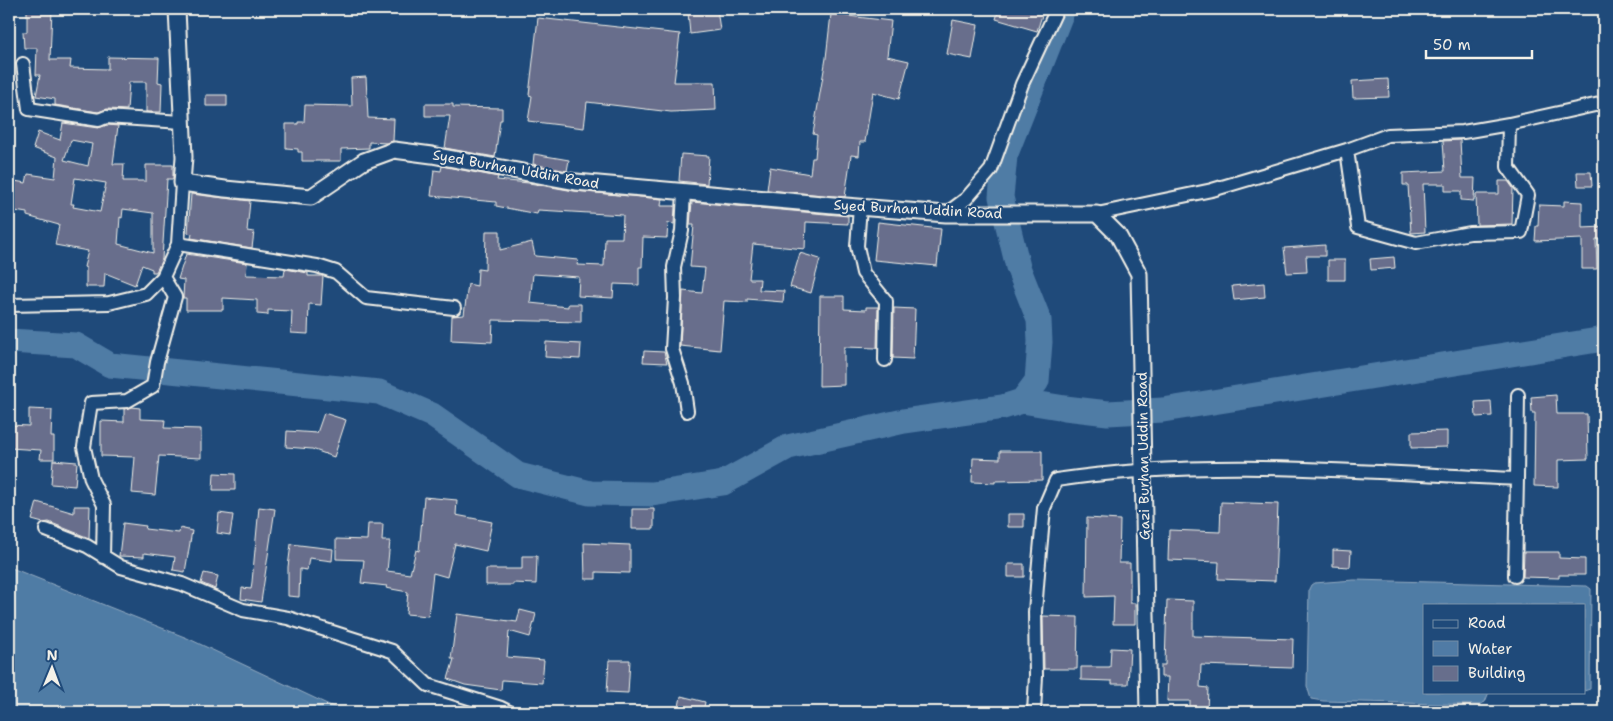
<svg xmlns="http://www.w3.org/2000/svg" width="1613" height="721" font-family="'Shantell Sans',sans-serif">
  <rect width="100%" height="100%" fill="#1f4a7a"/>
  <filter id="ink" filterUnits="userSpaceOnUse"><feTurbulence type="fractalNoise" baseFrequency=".02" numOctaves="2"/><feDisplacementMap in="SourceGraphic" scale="10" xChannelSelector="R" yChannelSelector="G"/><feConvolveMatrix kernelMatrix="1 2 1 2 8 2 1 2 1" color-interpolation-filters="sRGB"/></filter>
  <g filter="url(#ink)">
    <path fill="#507ba5" stroke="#92aac0" d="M9 567 187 638 344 712H9Z
      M1354 580 1587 586 1591 589 1590 689 1584 691V605H1424V692H1489L1485 702 1479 705 1323 701 1311 699 1307 686 1309 589 1311 585 1314 583Z"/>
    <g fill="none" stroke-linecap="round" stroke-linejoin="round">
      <path stroke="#507ba5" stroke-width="25" d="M9 341 76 345 110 365 379 392 432 415 518 475 590 493 652 494 723 483 788 447 904 421 1003 407 1022 401 1037 381 1040 342 1039 320 1018 267 1001 197 1005 156 1063 9
        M1022 401 1065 408 1108 413 1163 410 1604 339"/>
    </g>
    <path fill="#676e8c" stroke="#f4f1e8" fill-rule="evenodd" d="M27 9H52L50 60H71L70 68 108 69V57L159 58 158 82 162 83 161 112H146V82H129L127 110 107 109 98 112 55 105V99L36 96 40 75H36L37 48H24L23 32H27Z
      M717 9 720 30 690 34 688 12Z
      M999 9H1044L1037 31 996 19Z
      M831 14 891 21 887 56 909 61 899 99 873 92 865 142H860L859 156 851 155 845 197 767 190 770 167 810 174 812 158H815L817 135 813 134 826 58Z
      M538 18 680 34 674 82H715L716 110 671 112 587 102 584 128 528 121 532 96 529 95Z
      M953 20 978 25 972 59 947 54Z
      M366 77 368 118 394 119 393 141 387 143 369 142V148L341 149V161H302V152H298V149L286 148V124H298V122H304L305 105 352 106 351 78Z
      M1388 79 1389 97 1353 98 1352 81Z
      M206 95H227V106H206Z
      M425 104H453V107L502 108V120H500L495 157 445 148 450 116H425Z
      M63 123 98 128 107 125 118 126 113 164H124L123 181H146V165H173V179H167L162 259 156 272H152V269L142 265 135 285 105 273 104 287H86V268L84 267 88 251 55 245 59 225 27 216V213L9 210V180L26 183 28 174 55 178 57 157 33 148 38 132 60 140ZM71 140 92 144 88 166 64 160ZM75 178 106 183 100 212 73 207 74 204H71ZM123 209 153 213V253L118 244 120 217 122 218Z
      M1460 140 1462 178H1475L1474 201 1461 200V191H1445V184H1423L1425 232 1411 233 1408 185H1403V173L1445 171 1443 141Z
      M534 154 569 160 567 171 533 164Z
      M681 154 709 156 707 184 679 181Z
      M442 166 498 177 497 180 529 183 574 191 662 199 661 206H675L674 224 668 223 667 238 643 237 642 267H639V285L614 284 613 298 578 296 579 277 533 274 530 303 568 307V304H581V322L493 320 492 342 451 340 452 316 464 315 468 284 477 286 478 269 485 270 486 231H500V250L532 242 535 256 578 260 577 265 604 266 605 238H622L623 215 538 210 537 214 496 206V202L431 196 434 170 441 171Z
      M1577 172H1591L1592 186H1578Z
      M1499 181H1508L1513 188 1512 224 1477 225 1476 194H1499Z
      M191 194 250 201 247 231 254 232 252 248 191 238 192 234 188 233Z
      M1564 201 1582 202V228L1604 227V239H1596L1597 269H1582V239L1535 241 1536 226H1538L1539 205 1564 206Z
      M692 202 848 216V224L806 222 805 249 753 244 749 279H760L759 290 784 291 783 302 747 299V302L724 301 720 350 680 346 683 291 702 293 705 268 690 267 694 225H690Z
      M878 222 941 229 937 266 874 260Z
      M1325 245V256H1306L1307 272 1287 273 1284 248Z
      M800 253 820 259 811 293 790 287Z
      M186 254 247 263 246 275 284 276 285 269 308 273V276H323L321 305 309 304 308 334 291 333 292 311 268 310V315L257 314V300L223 298V310H186V298H183L184 280 178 279Z
      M1394 257 1395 268 1371 270 1370 259Z
      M1328 260H1345V280H1328Z
      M1264 283 1265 297 1234 300 1232 286Z
      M820 296H844V309L866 310V307H878L877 348 844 347V385L819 386Z
      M894 308 915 309 913 359 893 358Z
      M546 342 581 344 580 359 545 357Z
      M644 351 664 352 667 363 643 362Z
      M1556 395 1557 414H1587L1588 459 1558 460V487L1534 486 1535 413H1532L1531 397Z
      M1491 401 1492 416 1476 417 1475 402Z
      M132 407 140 408V419L165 420 164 428 201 429V458L159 456 155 495 132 493 135 457 101 456V421L124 422V409Z
      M29 409 52 410 51 437H54V459H40L41 450 9 448V425L29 426Z
      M324 413 346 420 334 457 312 449 286 447 287 431 317 433Z
      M1447 431V447L1411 448V432Z
      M1000 451H1042V480L995 481V483L972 482 973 458 1000 459Z
      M53 460 77 462 75 486 51 484Z
      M214 473 235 474V490H213Z
      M424 497 457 500 456 515 492 522 486 551 455 544 447 577 433 573 428 616 406 614 408 592 386 588 387 586 361 583 364 560 336 559V539L367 540 368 524H383L382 541H390L387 571 410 574 416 550 419 551Z
      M37 502 74 513V506H90L89 538 49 522 43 523 32 520Z
      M1221 502 1278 504 1275 581 1218 579 1219 562 1168 560 1169 530 1220 532Z
      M259 507 275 509 261 602 241 599 242 588 251 589 252 582Z
      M632 509H654V529H632Z
      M219 513 233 515 230 535 217 533Z
      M1008 514H1024V527H1008Z
      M1087 518 1120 520 1119 563H1130V603H1135V624H1113L1114 596 1086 597Z
      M123 523 146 526 145 529 179 533 180 528 192 531 185 572 173 570 175 557 144 553V557L119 556Z
      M584 543 630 545V573L596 572V579H585Z
      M291 544 333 549 332 561 309 558 307 570 300 569 299 597 288 596V567Z
      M1333 550 1351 551 1350 567 1333 566Z
      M1524 552H1559V558L1585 559V575H1559V578L1523 577Z
      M522 556H537L536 584 513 583V585H486V569H522Z
      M1008 564H1024V577H1008Z
      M204 573 218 576 215 589 201 583Z
      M1167 600 1193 601V636L1293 639 1292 668 1201 665 1200 687 1208 688 1207 712H1190V701H1167L1168 677H1161V665H1165Z
      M520 610 536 614 530 637 509 631 507 657 544 660 542 683 502 680 501 690 465 685 448 679 454 659H451L457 614 517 622Z
      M1043 616 1078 617 1077 669H1044Z
      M1111 648 1130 649 1128 684H1112V681L1081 680V667H1110Z
      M609 660H630L628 693 607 692Z
      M681 696 705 702 703 712H678Z"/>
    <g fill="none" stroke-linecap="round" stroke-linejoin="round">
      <g stroke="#f4f1e8" stroke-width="16">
        <path id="minor" d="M23 64 29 109 99 120 106 117 182 122
          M1347 150 1358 227 1416 243 1470 233 1521 232 1528 195 1508 167 1509 124
          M684 191 682 231 674 267 675 298 672 349 683 383 687 411
          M860 207 857 246 863 273 886 301 885 360
          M946 214 966 199 991 170 1022 84 1057 9
          M1097 214 1212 190 1347 150 1388 135 1463 132 1509 124 1604 103
          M178 244 317 266 336 272 366 298 454 308
          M9 305 109 303 146 294 163 277 178 244 182 183
          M46 530 87 546 121 567 182 584 243 610 288 618 392 651 428 685 501 708 509 712
          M103 557 104 505 91 479 84 447 91 403 127 401 153 386 157 362 175 297 163 277
          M1515 576 1517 479
          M1034 712 1036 676 1035 612 1038 573 1044 508 1056 480C1208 457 1363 472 1517 479L1518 395"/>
      </g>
      <g stroke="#f4f1e8" stroke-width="19">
        <path id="tertiary" d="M177 9 184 157 182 183 225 189 311 197 364 161 394 150 432 155 576 182 833 205 946 214H1097L1118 235 1139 274 1148 712"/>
      </g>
      <use href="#minor" stroke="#1f4a7a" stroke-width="12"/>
      <use href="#tertiary" stroke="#1f4a7a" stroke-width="15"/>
    </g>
  </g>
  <g text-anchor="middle" stroke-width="4" stroke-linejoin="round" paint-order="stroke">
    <g font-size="14" fill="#f4f1e8" stroke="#1f4a7a">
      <text transform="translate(516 169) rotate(10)" y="5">Syed Burhan Uddin Road</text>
      <text transform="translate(918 209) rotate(3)" y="5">Syed Burhan Uddin Road</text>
      <text transform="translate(1143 456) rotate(-91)" y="5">Gazi Burhan Uddin Road</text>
    </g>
  </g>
  <rect width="1613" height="721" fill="none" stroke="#1f4a7a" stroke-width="30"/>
  <rect x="15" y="15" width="1583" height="691" fill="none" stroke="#f4f1e8" stroke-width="2" filter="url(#ink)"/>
  <rect x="1423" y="604" width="162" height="90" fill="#1f4a7a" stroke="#748da6"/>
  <rect x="1433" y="620" width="25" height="8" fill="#1f4a7a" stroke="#748da6"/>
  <text x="1468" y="628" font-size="15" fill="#f4f1e8">Road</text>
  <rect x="1433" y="641" width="25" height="15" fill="#507ba5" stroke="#748da6"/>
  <text x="1468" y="654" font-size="15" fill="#f4f1e8">Water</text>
  <rect x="1433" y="666" width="25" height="15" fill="#676e8c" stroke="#748da6"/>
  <text x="1468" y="678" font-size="15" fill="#f4f1e8">Building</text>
  <g transform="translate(52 668) rotate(1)" stroke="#1f4a7a" stroke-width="4" paint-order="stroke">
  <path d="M0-4L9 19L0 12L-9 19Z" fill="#f4f1e8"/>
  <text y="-8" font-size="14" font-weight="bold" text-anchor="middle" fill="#f4f1e8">N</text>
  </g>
  <path d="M1426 50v8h106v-8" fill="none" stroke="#f4f1e8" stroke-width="2.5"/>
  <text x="1433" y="50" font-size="15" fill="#f4f1e8" stroke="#1f4a7a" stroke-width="4" paint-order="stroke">50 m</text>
</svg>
